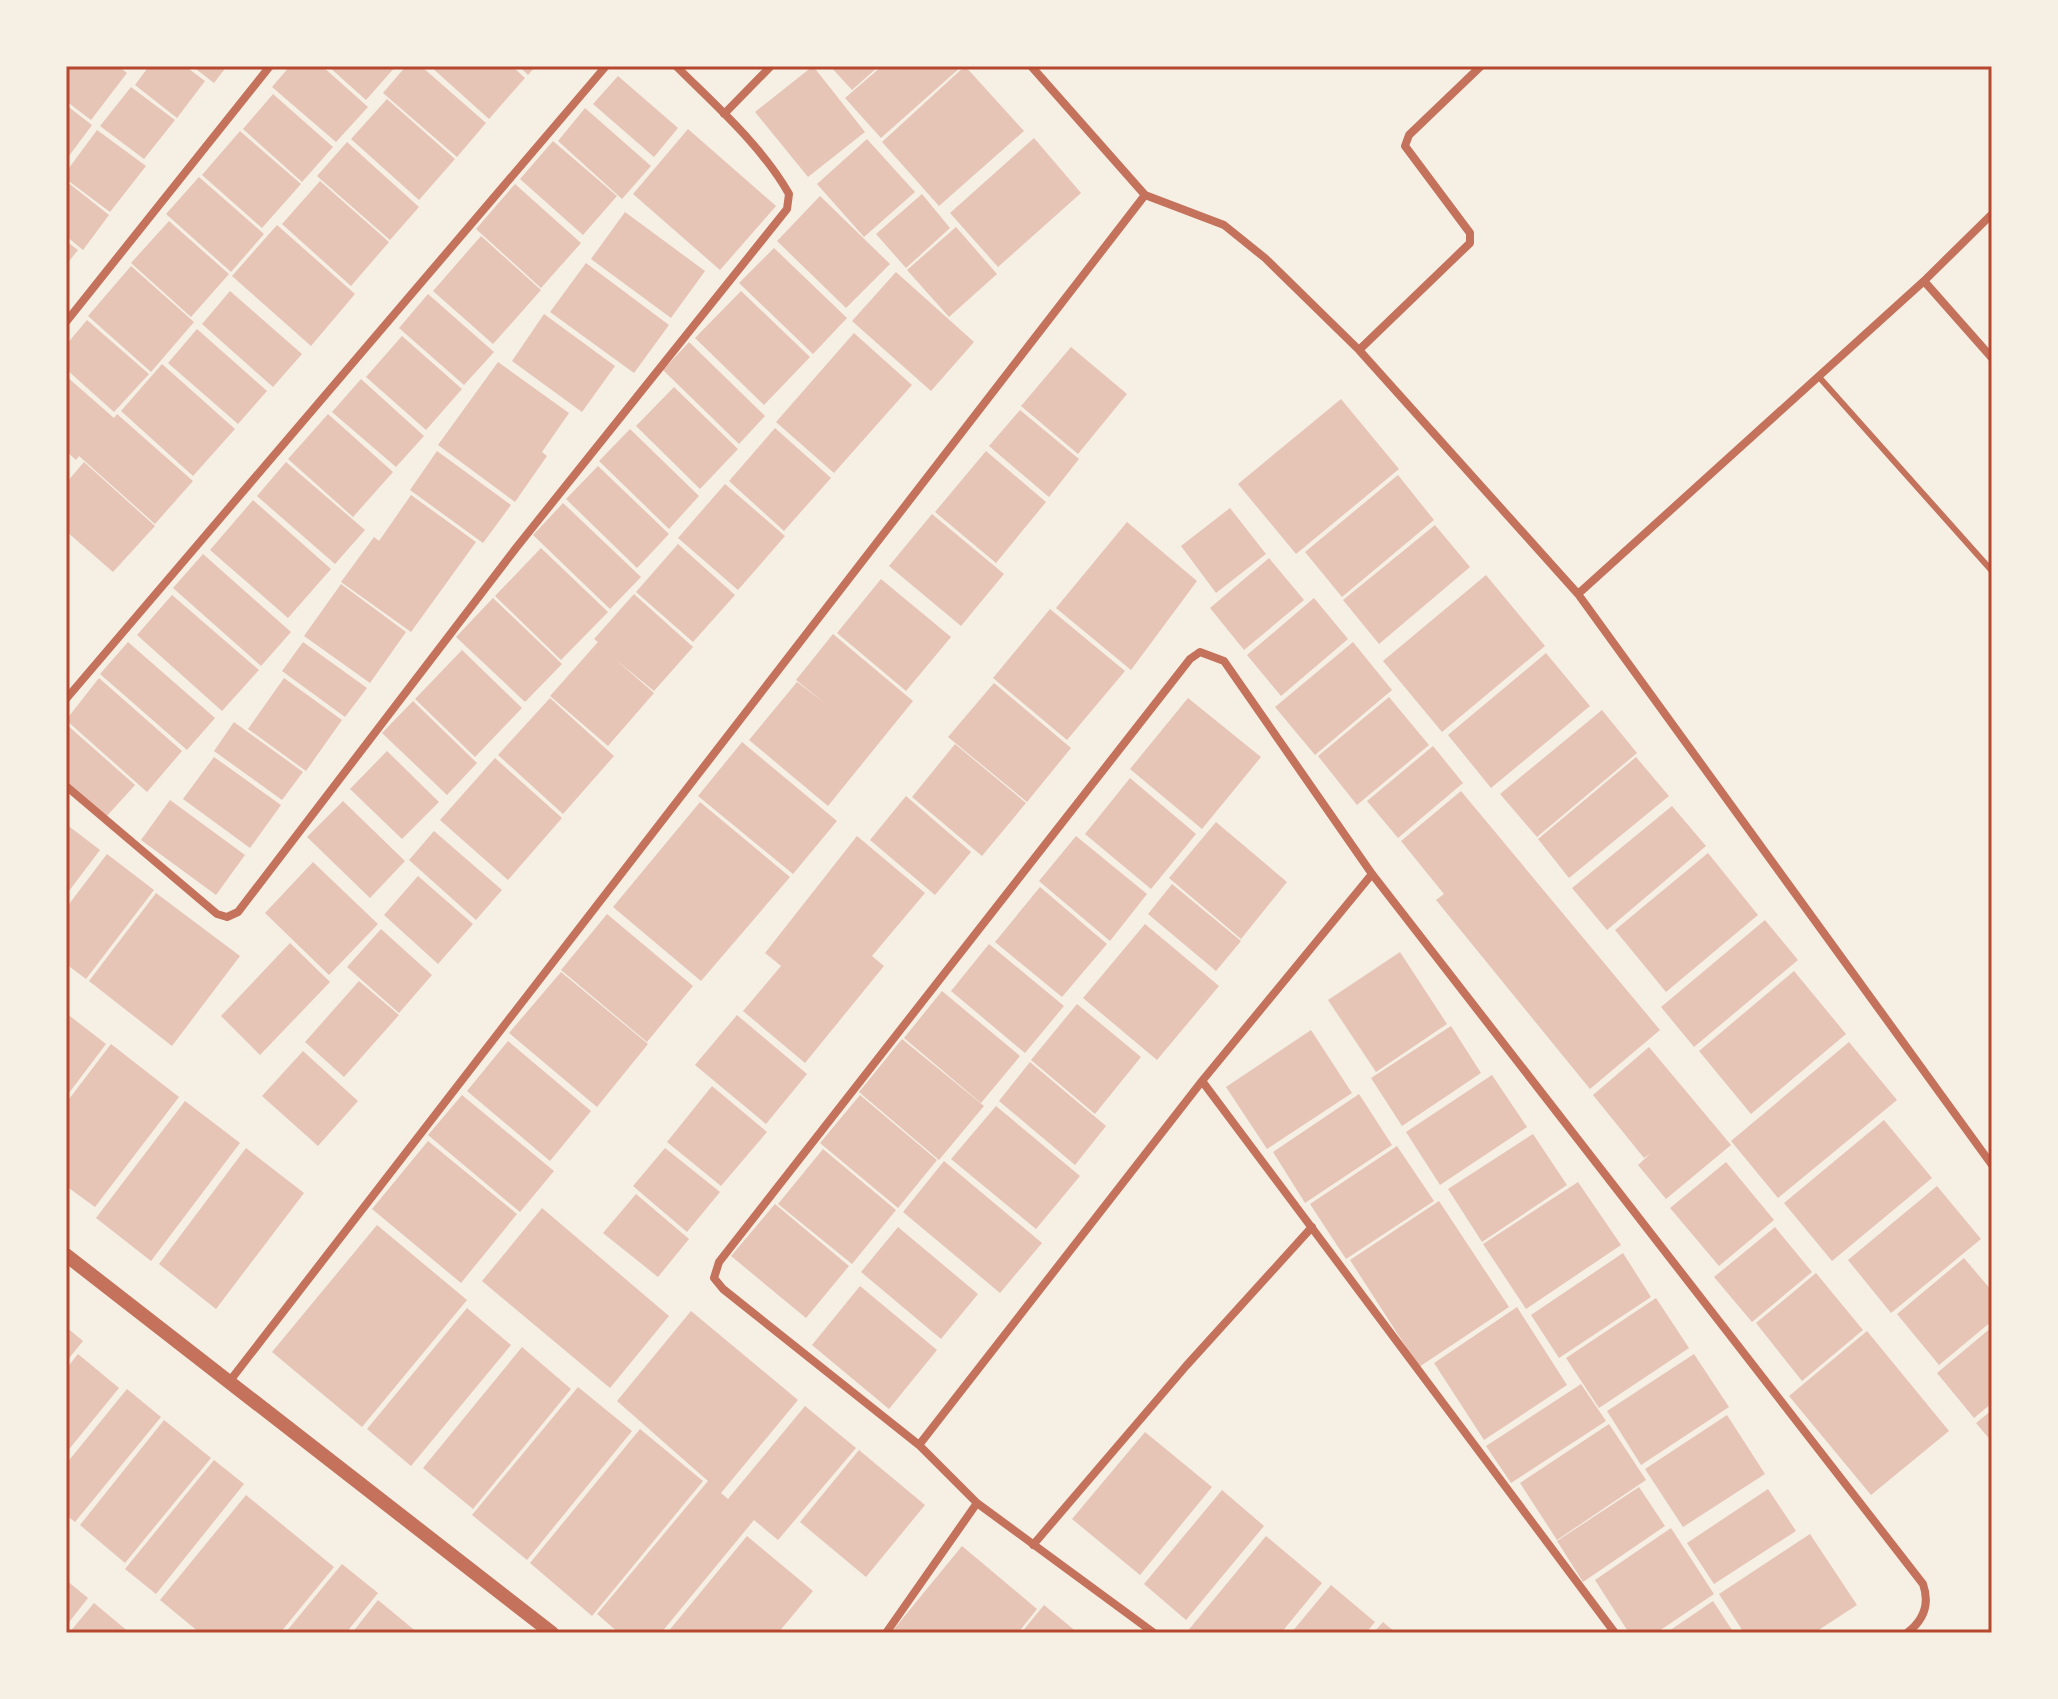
<svg xmlns="http://www.w3.org/2000/svg" width="2058" height="1699" font-family="'Golos Text',sans-serif">
  <rect width="100%" height="100%" fill="#f6efe4"/>
  <path fill="#e6c5b7" d="M66 66H118L127 73 91 120 66 101Z
    M149 66H185L205 81 177 118 135 85Z
    M192 66H227L214 83Z
    M290 66H322L368 107 336 142 272 87Z
    M328 66H396L366 100Z
    M406 66H421L486 123 457 157 383 93Z
    M430 66H512L525 78 489 119Z
    M519 66H536L528 75Z
    M813 66 865 132 808 177 755 112Z
    M830 66H879L852 90Z
    M882 66H962L881 138 845 98Z
    M965 66 1024 131 939 206 882 142Z
    M618 76 678 128 654 157 593 104Z
    M131 87 175 120 144 159 100 126Z
    M273 94 333 147 302 182 243 129Z
    M387 99 455 159 419 200 351 139Z
    M66 105 92 125 66 160Z
    M585 108 651 166 622 199 558 141Z
    M688 129 776 206 720 270 633 194Z
    M97 130 146 166 110 212 66 179V172Z
    M240 131 301 184 262 228 202 175Z
    M1034 138 1081 193 998 267 950 213Z
    M867 139 915 192 864 237 817 184Z
    M553 141 617 196 583 235 520 179Z
    M347 142 419 207 390 240 317 176Z
    M199 177 264 234 231 272 166 214Z
    M66 181 109 215 83 250 66 236Z
    M320 181 389 242 351 286 282 224Z
    M515 184 581 243 541 288 476 229Z
    M922 194 950 228 906 268 876 234Z
    M820 196 890 264 846 308 777 241Z
    M625 212 705 271 671 318 591 259Z
    M169 221 229 274 191 317 131 263Z
    M277 225 355 294 311 346 232 276Z
    M956 227 997 274 949 317 907 270Z
    M481 236 541 290 493 344 433 291Z
    M66 241 78 250 66 265Z
    M774 248 847 318 813 354 739 283Z
    M586 263 669 325 634 373 550 312Z
    M131 266 194 322 151 372 88 316Z
    M896 272 974 342 931 391 852 321Z
    M230 291 302 354 273 387 202 324Z
    M741 291 810 357 764 405 695 338Z
    M428 294 494 352 464 385 399 328Z
    M544 314 615 366 582 412 512 361Z
    M87 320 149 374 114 412 66 369V345Z
    M197 329 267 391 238 424 168 363Z
    M854 333 912 385 834 473 776 422Z
    M402 336 462 389 426 430 366 377Z
    M689 342 765 416 739 444 663 370Z
    M1071 347 1127 394 1078 454 1021 406Z
    M498 362 569 413 542 452 547 456 515 502 438 445Z
    M162 364 235 429 193 476 121 411Z
    M66 376 114 418 117 414 193 481 155 524 79 456 76 460 66 451Z
    M361 379 424 436 396 467 332 412Z
    M674 387 738 449 700 489 636 426Z
    M1341 399 1399 469 1296 554 1238 484Z
    M1020 410 1079 459 1049 497 989 446Z
    M328 414 393 472 353 517 288 459Z
    M775 428 831 478 784 531 729 481Z
    M630 429 699 496 669 529 599 461Z
    M437 451 511 505 483 543 410 490Z
    M986 451 1046 502 996 563 935 512Z
    M84 462 155 526 113 572 66 531V483Z
    M286 462 365 530 335 564 257 496Z
    M598 466 669 534 637 568 566 499Z
    M1398 475 1434 520 1342 597 1305 552Z
    M725 484 785 536 738 590 678 538Z
    M411 495 476 542 411 632 341 582 374 537 379 541Z
    M253 500 331 569 288 618 210 550Z
    M563 503 641 577 610 609 533 535Z
    M1230 508 1266 554 1216 593 1181 546Z
    M932 514 1004 574 961 626 889 566Z
    M1127 522 1197 581 1131 670 1056 608Z
    M1435 525 1470 567 1379 644 1343 600Z
    M678 544 735 595 693 642 636 592Z
    M541 548 608 612 561 660 495 596Z
    M203 554 291 632 261 666 173 588Z
    M1269 558 1304 600 1244 650 1210 608Z
    M1486 575 1545 646 1442 732 1383 661Z
    M881 579 951 637 906 691 837 633Z
    M341 584 406 632 370 683 304 636Z
    M634 594 693 647 654 691 615 659 654 693 608 746 550 696 598 642 594 639Z
    M172 595 259 670 222 711 137 635Z
    M493 598 562 664 525 702 456 637Z
    M1314 598 1348 639 1281 696 1247 655Z
    M1050 609 1125 671 1067 740 993 678Z
    M833 634 913 701 828 806 749 740 797 682 826 704 796 680Z
    M128 642 215 718 187 750 100 674Z
    M303 642 367 688 345 717 282 671Z
    M1353 642 1392 690 1315 755 1275 707Z
    M462 650 522 708 475 757 415 699Z
    M1546 653 1590 706 1491 788 1448 735Z
    M99 678 182 751 147 792 66 720Z
    M284 678 342 720 306 771 248 729Z
    M994 683 1071 748 1027 802 948 737Z
    M1389 697 1429 745 1357 805 1318 756Z
    M550 698 614 756 563 814 498 755Z
    M1188 698 1261 757 1202 829 1130 769Z
    M413 701 477 763 447 795 382 733Z
    M1602 710 1637 753 1537 837 1500 794Z
    M234 722 303 772 282 800 214 751Z
    M66 724 135 785 106 817 66 781Z
    M742 742 837 821 793 874 698 796Z
    M955 744 1026 803 982 856 912 797Z
    M1433 746 1463 783 1398 838 1367 801Z
    M387 751 439 802 402 839 350 789Z
    M214 757 281 805 250 848 183 799Z
    M1636 757 1669 796 1569 878 1538 839Z
    M495 758 562 818 508 880 440 820Z
    M1130 778 1196 834 1151 889 1085 834Z
    M1461 791 1660 1030 1590 1089 1436 900 1444 894 1401 841Z
    M906 796 971 852 935 895 870 840Z
    M170 800 245 855 216 895 141 840Z
    M343 801 405 861 370 898 307 837Z
    M700 802 790 877 701 981 613 907Z
    M1672 806 1706 846 1607 930 1572 888Z
    M1216 822 1287 882 1241 939 1169 878Z
    M66 824 100 850 66 895Z
    M434 831 502 890 476 920 409 860Z
    M857 836 925 893 872 956 884 966 805 1063 743 1011 781 966 765 953Z
    M1076 836 1147 894 1110 941 1039 881Z
    M1708 853 1758 915 1666 992 1615 930Z
    M107 854 154 890 86 979 66 964V908Z
    M313 862 378 924 329 975 265 913Z
    M418 876 473 924 438 964 384 915Z
    M1172 884 1241 941 1216 971 1148 914Z
    M1040 887 1107 944 1062 997 995 942Z
    M156 893 240 956 172 1046 89 981Z
    M607 914 693 986 647 1042 561 970Z
    M1765 920 1798 960 1694 1047 1661 1007Z
    M1145 924 1219 986 1157 1060 1083 998Z
    M381 929 432 975 399 1013 347 967Z
    M290 943 330 982 260 1055 221 1016Z
    M989 944 1064 1006 1025 1053 951 991Z
    M1400 952 1447 1024 1376 1072 1328 1000Z
    M1794 971 1846 1034 1751 1114 1699 1051Z
    M561 972 648 1044 597 1107 509 1033Z
    M359 981 399 1015 344 1077 305 1042Z
    M942 991 1020 1056 981 1103 904 1038Z
    M1077 1004 1141 1057 1095 1114 1031 1060Z
    M66 1013 106 1044 66 1097Z
    M737 1015 807 1074 766 1124 695 1065Z
    M1451 1026 1481 1073 1402 1126 1371 1078Z
    M1311 1030 1352 1093 1267 1149 1226 1087Z
    M902 1039 984 1106 939 1160 859 1092Z
    M508 1041 591 1111 550 1161 467 1091Z
    M1849 1042 1897 1100 1778 1198 1731 1141Z
    M111 1044 179 1097 95 1207 66 1186V1103Z
    M1649 1047 1731 1145 1666 1199 1638 1165 1651 1153 1644 1158 1593 1095Z
    M303 1051 358 1101 318 1146 262 1096Z
    M1030 1062 1106 1126 1075 1165 999 1101Z
    M1492 1075 1527 1127 1440 1185 1406 1132Z
    M712 1086 767 1132 721 1186 667 1142Z
    M1359 1094 1392 1145 1305 1203 1273 1152Z
    M462 1095 554 1171 520 1212 428 1135Z
    M860 1095 937 1160 898 1208 820 1143Z
    M185 1101 240 1143 151 1261 96 1218Z
    M996 1106 1080 1176 1036 1229 951 1159Z
    M1884 1120 1932 1178 1832 1261 1784 1203Z
    M1533 1134 1567 1185 1482 1242 1448 1189Z
    M428 1141 517 1214 461 1283 372 1209Z
    M1397 1146 1434 1201 1346 1259 1310 1204Z
    M246 1148 304 1193 216 1309 159 1264Z
    M665 1148 720 1192 687 1232 633 1186Z
    M823 1149 896 1210 852 1264 778 1204Z
    M944 1161 1042 1243 1000 1293 903 1212Z
    M1726 1162 1774 1220 1719 1266 1670 1208Z
    M1578 1182 1621 1245 1526 1309 1483 1244Z
    M1937 1186 1981 1239 1891 1313 1848 1260Z
    M636 1194 689 1239 658 1277 603 1233Z
    M1439 1201 1509 1307 1419 1367 1350 1260Z
    M775 1204 849 1266 806 1318 731 1256Z
    M542 1208 669 1316 610 1388 482 1281Z
    M377 1225 467 1300 362 1427 272 1352Z
    M898 1227 978 1294 941 1339 861 1272Z
    M1775 1227 1812 1272 1752 1322 1714 1277Z
    M1623 1253 1651 1297 1559 1358 1531 1315Z
    M1964 1258 1992 1291V1321L1939 1365 1897 1314Z
    M1816 1273 1863 1330 1802 1381 1756 1323Z
    M860 1286 937 1350 889 1409 812 1345Z
    M1656 1298 1689 1348 1599 1408 1566 1358Z
    M1517 1307 1567 1385 1484 1440 1434 1363Z
    M467 1308 511 1345 411 1466 367 1429Z
    M691 1311 798 1400 721 1493 728 1499 805 1406 856 1448 778 1540 754 1520 661 1633H619L597 1614 708 1481 617 1401Z
    M66 1327 83 1341 66 1362Z
    M1992 1327V1403L1974 1418 1937 1373Z
    M1867 1331 1949 1431 1871 1495 1789 1396Z
    M522 1347 571 1389 473 1509 423 1468Z
    M78 1354 119 1388 66 1453V1369Z
    M1694 1354 1729 1407 1641 1465 1607 1411Z
    M1581 1384 1606 1421 1511 1483 1486 1446Z
    M578 1387 632 1431 527 1560 472 1515Z
    M127 1389 161 1417 75 1522 66 1515V1464Z
    M1992 1410V1442L1976 1423Z
    M1727 1415 1765 1474 1683 1527 1645 1469Z
    M164 1420 211 1458 125 1563 80 1525Z
    M1609 1424 1646 1480 1557 1540 1520 1483Z
    M640 1429 703 1481 592 1616 530 1563Z
    M1145 1432 1212 1487 1140 1575 1072 1519Z
    M859 1450 925 1505 866 1577 800 1522Z
    M214 1460 244 1484 156 1594 125 1569Z
    M1639 1487 1665 1526 1583 1582 1557 1541Z
    M1768 1489 1796 1531 1714 1584 1687 1543Z
    M1222 1490 1264 1526 1186 1620 1144 1584Z
    M246 1495 334 1567 280 1633H200L160 1600Z
    M1671 1528 1714 1594 1656 1633H1629L1595 1580Z
    M1810 1534 1857 1605 1814 1633H1744L1719 1594Z
    M747 1536 813 1591 778 1633H667Z
    M1266 1536 1322 1583 1281 1633H1186Z
    M962 1546 1037 1609 1018 1633H899L894 1629Z
    M342 1564 378 1593 346 1633H285Z
    M66 1580 88 1598 66 1626Z
    M1331 1585 1375 1622 1366 1633H1291Z
    M378 1600 418 1633H352Z
    M1713 1601 1734 1633H1666Z
    M94 1603 130 1633H69Z
    M1044 1605 1078 1633H1021Z
    M1383 1622 1396 1633H1373Z"/>
  <g fill="none" stroke-linecap="round" stroke-linejoin="round">
    <path stroke="#c5725c" stroke-width="6" d="M1819 377 1992 571"/>
    <path stroke="#c5725c" stroke-width="8" d="M1031 66 1145 195
      M724 114 771 66
      M1924 281 1992 358
      M66 322 270 66
      M1359 350 1470 243V233L1405 146 1409 135 1481 66
      M1578 594 1924 281 1992 214
      M66 699 606 66
      M66 786 217 914 227 917 238 912 516 548 787 209 789 194C762 146 715 105 676 66
      M1202 1081 1615 1633
      M229 1382 1145 195 1224 225 1265 258 1359 350 1578 594 1992 1165
      M919 1445 1202 1081 1372 874
      M1033 1545 1186 1366 1312 1227
      M886 1633 977 1503
      M1154 1633 977 1503 919 1445 723 1289 714 1278 719 1262 1190 659 1200 652 1224 661 1372 874 1923 1584C1930 1604 1924 1620 1907 1633"/>
    <path stroke="#c5725c" stroke-width="14" d="M66 1255 552 1633"/>
  </g>
  <rect width="2058" height="1699" fill="none" stroke="#f6efe4" stroke-width="136"/>
  <rect x="68" y="68" width="1922" height="1563" fill="none" stroke="#b5482f" stroke-width="3"/>
</svg>
